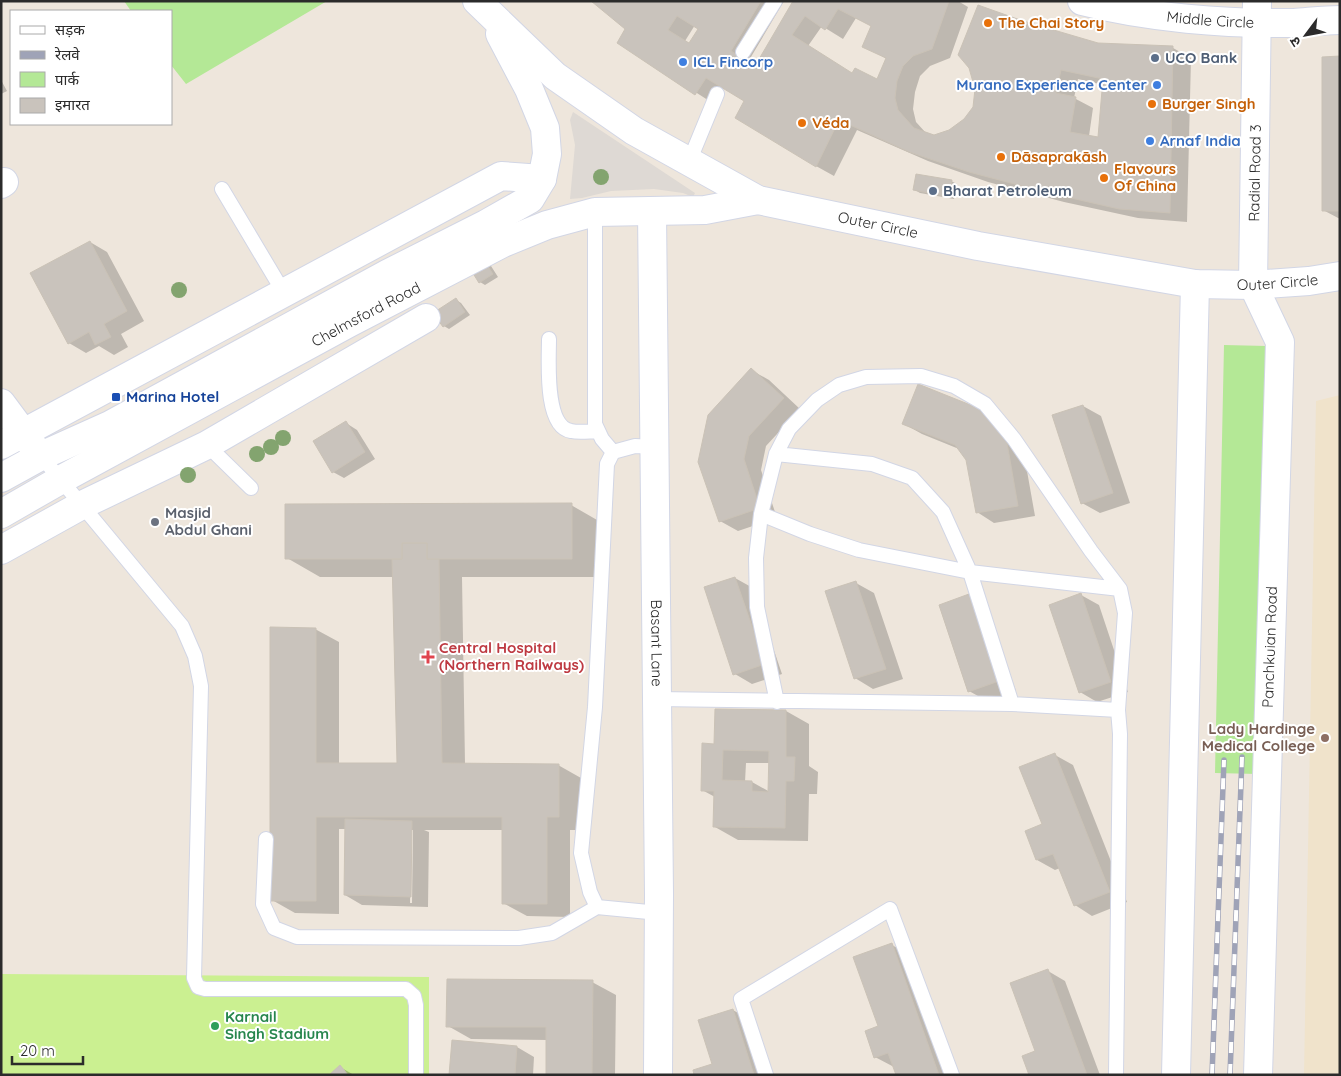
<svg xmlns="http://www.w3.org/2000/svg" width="1341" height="1076" font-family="Quicksand,'Noto Sans Devanagari',sans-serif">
  <rect width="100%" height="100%" fill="#eee6dc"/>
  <path fill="#f0e3cb" d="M1340 395V1075H1304L1316 401Z"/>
  <path fill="#b4e896" d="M124 1H327L186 84 171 65V11H131Z
    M1224 345 1267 346 1258 774 1215 773Z"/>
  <path fill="#cbf091" d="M1 974 429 977V1075H1Z"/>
  <path fill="#ded9d4" d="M573 112 695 193 693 197 683 193 654 189 611 191 582 198 570 199 575 145 570 120Z"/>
  <path fill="#0003" fill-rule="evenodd" d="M593 1H784L748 62 755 67 795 1H958L968 7 950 58 930 66 920 76 915 92 913 109 916 122 926 133 934 136 950 131 965 120 975 107 1023 23 1098 45 1173 48 1191 58 1187 222 1138 218 1064 202 988 182 928 161 857 130 834 176 816 166 745 101 724 88 714 104 619 43 627 29ZM856 18 872 26 864 46 887 59 878 81 852 74 808 46 822 26 843 39ZM695 25 700 28 690 44 685 41ZM1078 79 1104 85 1100 138 1089 136 1093 108 1074 98Z
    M1340 57V219L1323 210Z
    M1 80 7 91 1 94Z
    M951 181 957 184 954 199 920 193 915 190Z
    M90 242 107 252 144 321 121 334 128 347 114 355 99 346 86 353 69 343Z
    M485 263 491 266 498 277 485 285 480 282Z
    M456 300 461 303 470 315 449 329 444 326Z
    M751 370 769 380 800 409 766 446 761 470 777 518 738 531 720 521Z
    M1083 406 1101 416 1130 503 1100 513 1082 503Z
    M982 411 1024 454 1035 516 994 523 977 512 967 459 959 449 922 434 904 424Z
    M346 423 357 430 375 459 344 478 333 472Z
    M571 505 604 524V577H462L465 764 558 765 581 778 582 830H570V917L527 916 503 903V830H424L429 832 428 907 362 905 345 895 346 829H339V914L295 913 272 900 315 629 339 642V764H398L394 577H320L287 558ZM411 830H413L412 903H410Z
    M735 578 753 588 782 674 752 684 735 674Z
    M856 583 874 593 903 679 873 689 855 678Z
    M1081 595 1099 605 1128 692 1097 702 1080 692Z
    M969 596 987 606 1016 691 987 701 969 691Z
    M786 711 809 724V766L818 772 817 794H809L808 841 738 840 715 827V797L702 790 715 745ZM746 763H770V792L752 782H745Z
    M1055 755 1073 765 1127 902 1092 916 1075 905 1060 868 1055 870 1037 860 1027 832 1043 825Z
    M892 945 909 955 952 1075H897L894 1067 875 1057Z
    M1048 971 1065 981 1100 1075H1030L1037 1051Z
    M592 982 616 995 615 1075H547L548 1040 471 1039 448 1026Z
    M733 1010 751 1021 768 1075H696L714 1065Z
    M517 1047 534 1057 533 1075H450Z
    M340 1067 354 1075H331Z"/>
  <path fill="#c9c3bc" stroke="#cac2b6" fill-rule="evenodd" d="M591 1H761L731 51 755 66 793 1H949L932 49 913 56 903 66 897 81 895 98 898 110 914 128 934 135 949 130 964 119 973 107 975 89 969 68 958 55 978 5 1023 21 1098 43 1173 46 1170 213 1119 209 1045 192 969 172 909 152 839 120 816 167 735 118 744 101 706 78 695 95 617 43 625 29ZM838 9 871 26 862 47 886 58 877 79 855 68 852 73 792 35 805 16 825 30ZM677 16 698 29 689 43 668 30ZM1061 70 1103 79 1098 137 1070 132 1076 97 1056 93Z
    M1340 56V211H1322V57Z
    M916 174 952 180 949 197 913 190Z
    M90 241 127 311 104 324 111 337 95 345 89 332 68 344 30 273Z
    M485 262 493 274 479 283 471 270Z
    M456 298 465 312 443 327 433 313Z
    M751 368 784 398 749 436 744 459 760 508 719 522 698 462 708 415Z
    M918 384 983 410 1007 443 1018 506 976 513 966 460 955 445 902 424Z
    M1083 405 1113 493 1081 504 1052 415Z
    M346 421 365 452 332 473 313 441Z
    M572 503V559H427V543H402V559H285V504Z
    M402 543H427V559H439L442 763 559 764V817H547V904H502V817H316V901H270V627L316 628V763H397L392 559H402Z
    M735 577 765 664 733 675 704 587Z
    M856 581 886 669 854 679 825 591Z
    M1081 593 1111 682 1079 693 1049 605Z
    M969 594 999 681 968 692 939 605Z
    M715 709 786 710V757H795L794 781H786L785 828 713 827 714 791H701L702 743 714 744ZM723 750 769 751 768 792 752 791V781L722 780Z
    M1055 753 1110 892 1074 906 1053 854 1036 860 1025 831 1042 824 1019 767Z
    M345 819 412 821 411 897 344 895Z
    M892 943 939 1075H896L888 1053 874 1058 865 1031 878 1026 853 957Z
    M1048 969 1087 1075H1029L1022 1056 1035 1051 1010 983Z
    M447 979 593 980 592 1075H546V1027H446Z
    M733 1009 754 1075H694L693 1070 712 1064 698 1020Z
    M452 1040 517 1046 515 1075H449Z
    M340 1065 348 1075H329Z"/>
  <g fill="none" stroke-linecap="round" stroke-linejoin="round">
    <g stroke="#d2d6e5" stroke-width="16">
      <path id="lane" d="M743 52 775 1
        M689 162 717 94
        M222 189 284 293
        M595 212V424L602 439 613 452
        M549 339C549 360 544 427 571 431 580 433 590 431 598 431
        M207 445 251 488
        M654 447 635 446 613 452 607 464 595 707 581 853 590 892 597 907 659 913
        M776 454 872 464 912 478 943 512 970 572 1012 704
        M41 456 182 626 195 656 201 686 194 978 198 987 205 989H406L414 996 416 1005V1075
        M761 514 810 534 859 550 970 572 1120 589
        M657 699 1012 704 1118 710
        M777 702 757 607 756 558 761 514 776 454 789 429 817 400 839 385 866 377 921 376 954 386 985 404 1014 439 1091 551 1120 589 1125 613 1118 710 1120 734 1116 1075
        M266 839 263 904 274 928 297 937 519 938 552 933 597 907
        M766 1075 741 999 890 909 952 1075"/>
    </g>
    <g stroke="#d2d6e5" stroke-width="30">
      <g id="street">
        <path id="s1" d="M1082 1C1148 18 1226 24 1294 23 1309 22 1325 20 1340 20"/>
        <path d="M1 184 4 182"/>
        <path id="s2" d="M652 211 659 894 658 1075"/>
        <path d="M1 403 33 446"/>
        <path d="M1 445 501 176 542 179"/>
        <path d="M1 550 82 505 207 445 426 318"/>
      </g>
    </g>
    <g stroke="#d2d6e5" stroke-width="30">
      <g id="secondary">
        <path id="s3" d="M477 1 555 76 634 131 758 200 978 246 1195 284 1253 285 1309 281 1340 276"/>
        <path d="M1257 1 1253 285 1280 342 1258 1075"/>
        <path d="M1 478 41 456 110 425 387 274 486 224 530 199 542 179 547 154 545 128 529 89 500 34"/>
        <path id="s4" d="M1 514 62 479 349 323 503 243 547 225 595 212 705 210 758 200"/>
        <path d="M1176 1075 1195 284"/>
      </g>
    </g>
    <use href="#lane" stroke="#fff" stroke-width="14"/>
    <use href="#street" stroke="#fff" stroke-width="28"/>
    <use href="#secondary" stroke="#fff" stroke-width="28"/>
    <g stroke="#9fa3b7" stroke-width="5.5">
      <path id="rail" d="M1212 1075 1224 760
        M1230 1075 1242 757"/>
    </g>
    <use href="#rail" stroke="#fff" stroke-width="4" stroke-dasharray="11" stroke-linecap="butt"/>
  </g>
  <g fill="#83a46f">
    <circle cx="601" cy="177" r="8"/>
    <circle cx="179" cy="290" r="8"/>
    <circle cx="283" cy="438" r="8"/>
    <circle cx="271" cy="447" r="8"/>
    <circle cx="257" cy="454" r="8"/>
    <circle cx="188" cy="475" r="8"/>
  </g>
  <g fill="#e8710a" stroke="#fff" stroke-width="2">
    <circle cx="988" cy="23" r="5"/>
    <circle cx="1152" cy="104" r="5"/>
    <circle cx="802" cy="123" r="5"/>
    <circle cx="1001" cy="157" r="5"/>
    <circle cx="1104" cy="178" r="5"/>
  </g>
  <g fill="#5c6f8a" stroke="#fff" stroke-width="2">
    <circle cx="1155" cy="58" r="5"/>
    <circle cx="933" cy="191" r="5"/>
  </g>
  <g fill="#3f7fe0" stroke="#fff" stroke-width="2">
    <circle cx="683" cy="62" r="5"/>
    <circle cx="1157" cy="85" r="5"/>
    <circle cx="1150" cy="141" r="5"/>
  </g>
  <rect fill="#1a4fb4" stroke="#fff" stroke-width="2" x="111" y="392" width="10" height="10" rx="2.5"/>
  <circle fill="#6b7280" stroke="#fff" stroke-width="2" cx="155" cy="522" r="5"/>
  <path fill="#e0444e" stroke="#fff" stroke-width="2" d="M425.5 649.5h5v5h5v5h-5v5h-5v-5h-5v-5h5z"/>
  <circle fill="#8d6e63" stroke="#fff" stroke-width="2" cx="1325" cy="738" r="5"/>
  <circle fill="#2e9e5b" stroke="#fff" stroke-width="2" cx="215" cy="1026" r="5"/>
  <g text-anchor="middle" stroke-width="4" stroke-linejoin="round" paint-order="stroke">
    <g font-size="15" fill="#2b2b2b" stroke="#fff">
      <text dy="5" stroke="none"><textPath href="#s1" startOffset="130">Middle Circle</textPath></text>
      <text transform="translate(1255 173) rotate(-89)" y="5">Radial Road 3</text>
      <text dy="5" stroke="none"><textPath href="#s3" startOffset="469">Outer Circle</textPath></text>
      <text dy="5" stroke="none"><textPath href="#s3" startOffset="874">Outer Circle</textPath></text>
      <text dy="5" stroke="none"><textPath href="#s4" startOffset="416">Chelmsford Road</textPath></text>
      <text dy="5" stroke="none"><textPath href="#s2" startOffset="432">Basant Lane</textPath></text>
      <text transform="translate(1270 647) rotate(-88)" y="5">Panchkuian Road</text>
    </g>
    <g font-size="15" font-weight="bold" fill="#c56008" stroke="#fff" text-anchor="start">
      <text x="998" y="28">The Chai Story</text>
      <text x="1162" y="109">Burger Singh</text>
      <text x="812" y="128">Véda</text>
      <text x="1011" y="162">Dāsaprakāsh</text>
      <text x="1114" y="174">Flavours<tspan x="1114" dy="17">Of China</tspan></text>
    </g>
    <g font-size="15" font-weight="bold" fill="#4e5e75" stroke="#fff" text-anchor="start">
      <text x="1165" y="63">UCO Bank</text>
      <text x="943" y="196">Bharat Petroleum</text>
    </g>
    <g font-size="15" font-weight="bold" fill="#366cbe" stroke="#fff" text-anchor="start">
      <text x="693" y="67">ICL Fincorp</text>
      <text x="1147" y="90" text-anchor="end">Murano Experience Center</text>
      <text x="1160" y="146">Arnaf India</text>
    </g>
    <g font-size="15" font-weight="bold" fill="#164399" stroke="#fff" text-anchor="start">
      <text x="126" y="402">Marina Hotel</text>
    </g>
    <g font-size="15" font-weight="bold" fill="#5b616d" stroke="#fff" text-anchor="start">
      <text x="165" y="518">Masjid<tspan x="165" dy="17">Abdul Ghani</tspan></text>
    </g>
    <g font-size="15" font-weight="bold" fill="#be3a42" stroke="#fff" text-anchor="start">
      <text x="439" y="653">Central Hospital<tspan x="439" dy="17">(Northern Railways)</tspan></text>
    </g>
    <g font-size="15" font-weight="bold" fill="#785e54" stroke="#fff" text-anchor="end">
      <text x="1315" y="734">Lady Hardinge<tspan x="1315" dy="17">Medical College</tspan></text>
    </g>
    <g font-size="15" font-weight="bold" fill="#27864d" stroke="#fff" text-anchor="start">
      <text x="225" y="1022">Karnail<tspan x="225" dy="17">Singh Stadium</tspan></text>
    </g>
  </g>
  <rect width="1341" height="1076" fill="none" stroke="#2b2b2b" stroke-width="5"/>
  <rect x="10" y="10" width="162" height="115" fill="#ffffff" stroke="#aaaaaa"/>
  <rect x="20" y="26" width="25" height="8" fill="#ffffff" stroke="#aaaaaa"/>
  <text x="55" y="35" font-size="15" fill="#2b2b2b">सड़क</text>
  <rect x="20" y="51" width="25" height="8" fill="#9fa3b7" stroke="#aaaaaa"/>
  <text x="55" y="60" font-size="15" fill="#2b2b2b">रेलवे</text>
  <rect x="20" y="72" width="25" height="15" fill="#b4e896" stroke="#aaaaaa"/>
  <text x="55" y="85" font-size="15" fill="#2b2b2b">पार्क</text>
  <rect x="20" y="98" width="25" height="15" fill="#c9c3bc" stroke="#aaaaaa"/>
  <text x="55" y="110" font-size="15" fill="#2b2b2b">इमारत</text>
  <g transform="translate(1306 35) rotate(238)" stroke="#ffffff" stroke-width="4" paint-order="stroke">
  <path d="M0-4L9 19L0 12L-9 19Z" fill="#2b2b2b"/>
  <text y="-8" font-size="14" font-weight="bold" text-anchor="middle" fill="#2b2b2b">उ</text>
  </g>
  <path d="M12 1056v8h71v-8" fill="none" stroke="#2b2b2b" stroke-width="2.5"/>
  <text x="20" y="1056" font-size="15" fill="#2b2b2b" stroke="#ffffff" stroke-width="4" paint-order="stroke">20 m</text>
</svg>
